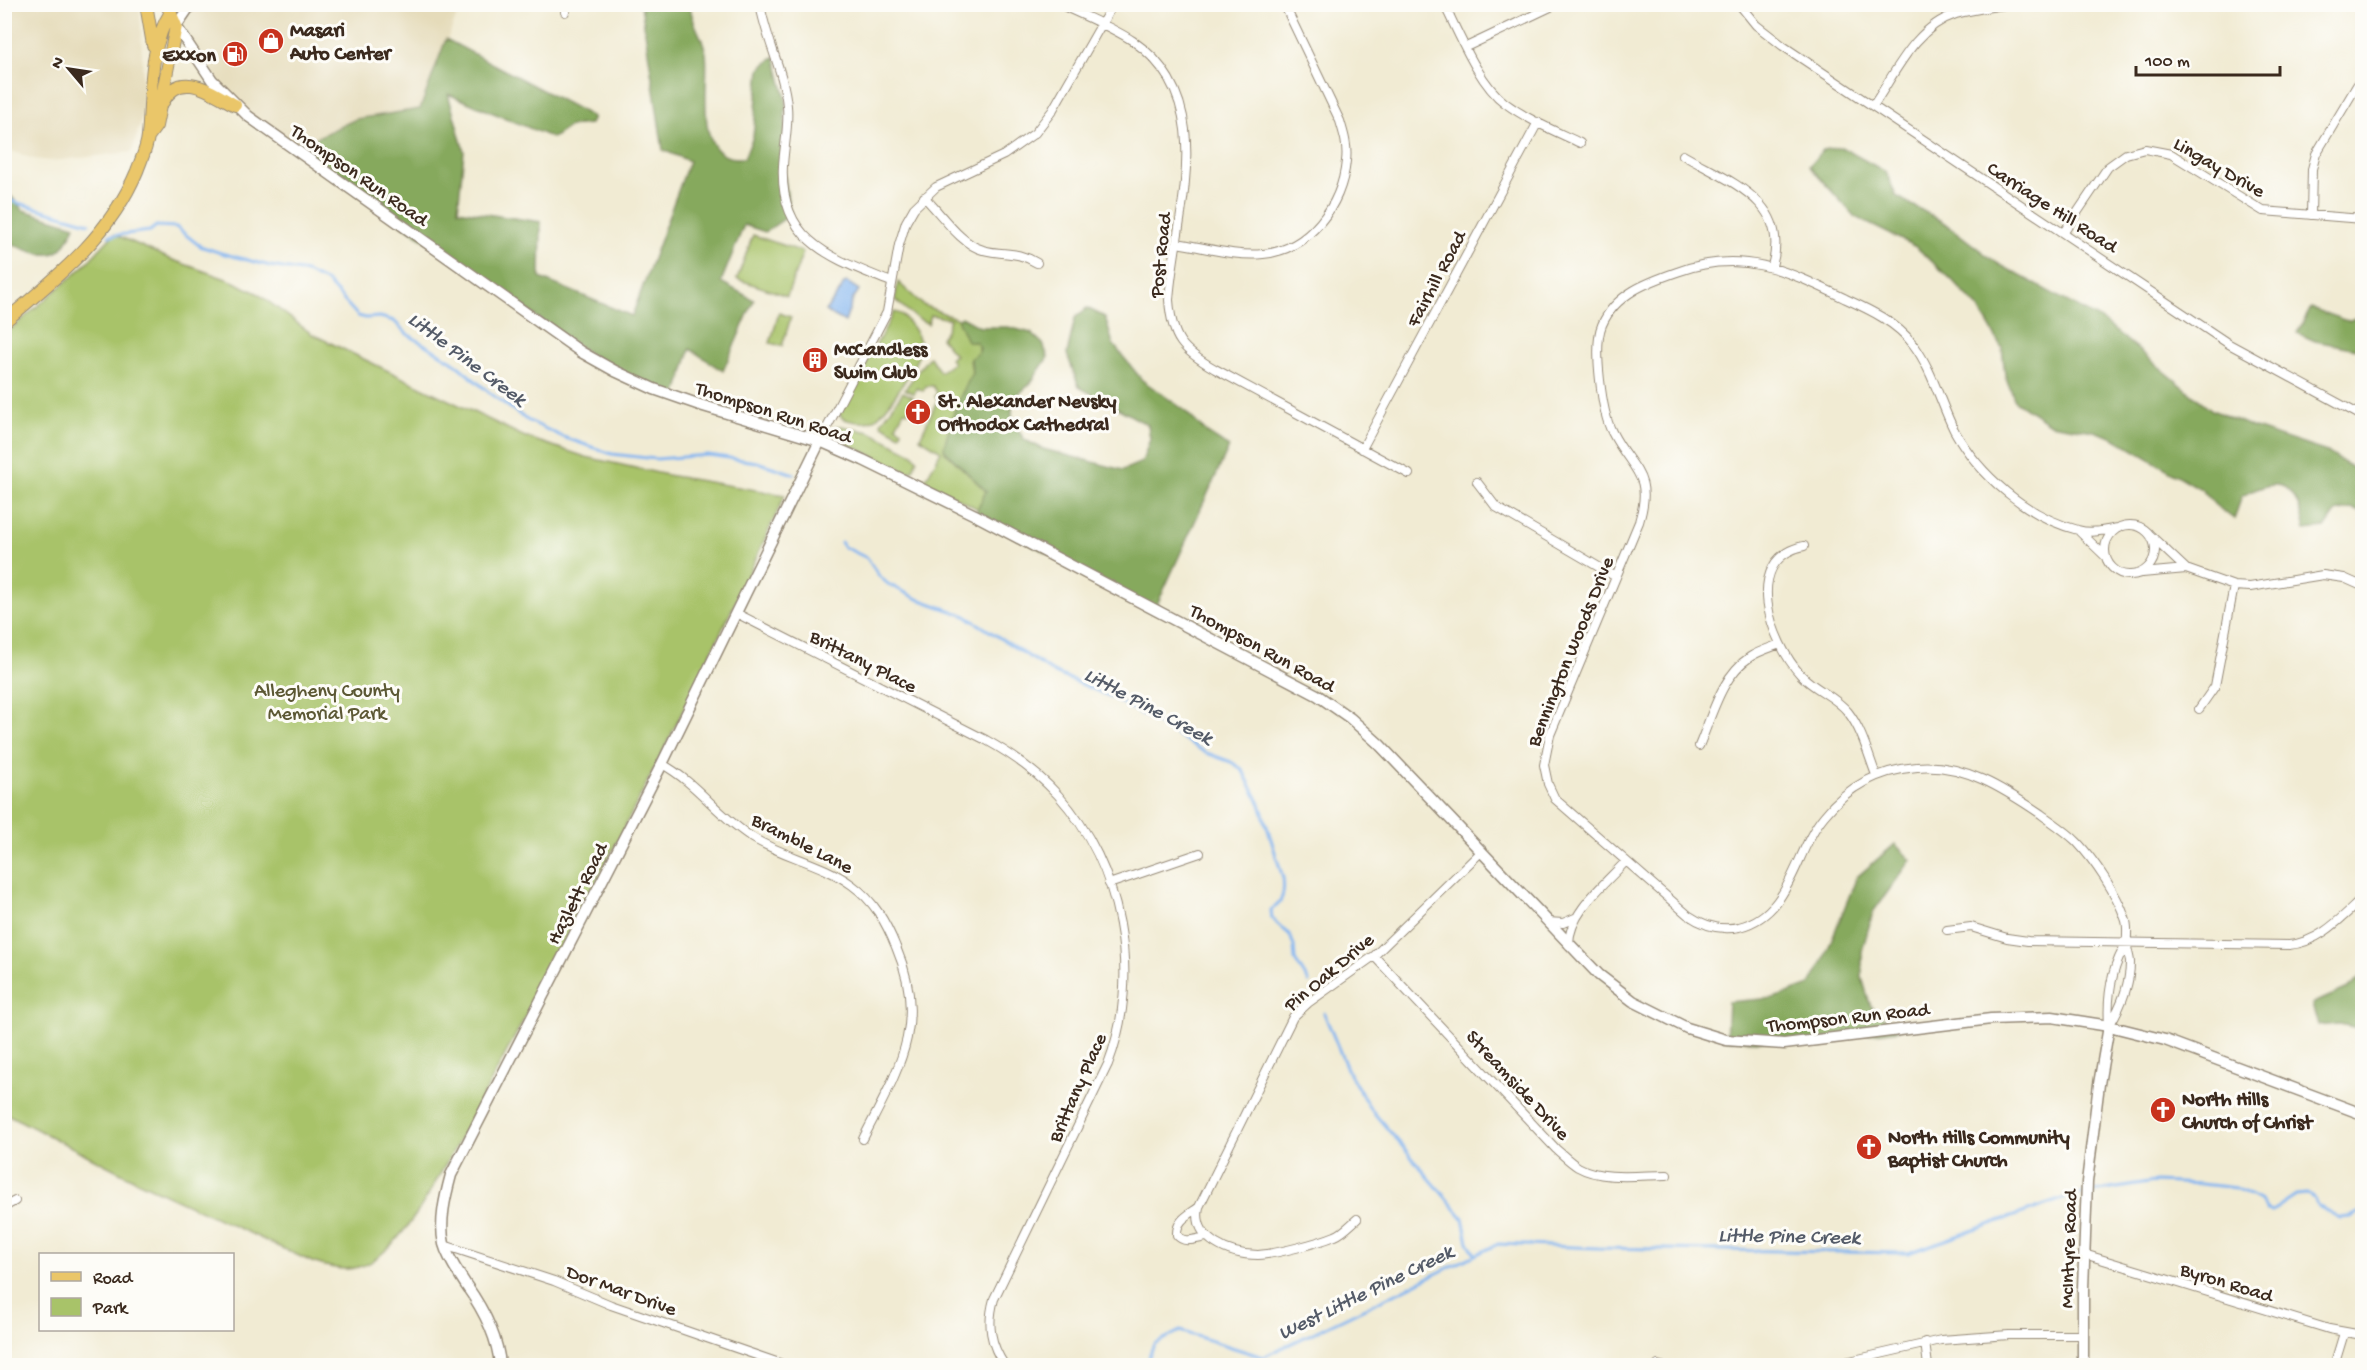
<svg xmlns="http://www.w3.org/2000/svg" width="2367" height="1370" font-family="'Gochi Hand',sans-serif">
  <rect width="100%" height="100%" fill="#fdfcf7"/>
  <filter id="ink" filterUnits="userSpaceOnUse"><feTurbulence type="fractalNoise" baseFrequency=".0167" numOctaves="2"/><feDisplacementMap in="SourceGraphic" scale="12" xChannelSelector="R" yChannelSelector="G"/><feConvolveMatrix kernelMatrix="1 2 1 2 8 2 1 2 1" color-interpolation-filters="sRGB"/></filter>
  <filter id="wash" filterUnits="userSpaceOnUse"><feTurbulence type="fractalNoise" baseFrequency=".008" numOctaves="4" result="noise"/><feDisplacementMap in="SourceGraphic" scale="24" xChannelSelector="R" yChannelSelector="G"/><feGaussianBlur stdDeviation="1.35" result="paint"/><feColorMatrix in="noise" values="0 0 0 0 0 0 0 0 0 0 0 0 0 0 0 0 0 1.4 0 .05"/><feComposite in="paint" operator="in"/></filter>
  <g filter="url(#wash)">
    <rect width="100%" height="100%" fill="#f1ebd3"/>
    <path fill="#e5dbba" d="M5 5H140L144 110 132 152 51 161 34 159 5 149Z
      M166 5H461L420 109 356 119 292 149 235 105Z"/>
    <path fill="#a8c369" stroke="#727644" stroke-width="1.5" d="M114 234 170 259 232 281 257 293 312 334 525 437 586 457 667 475 785 495C699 685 604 871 505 1055 486 1091 467 1127 447 1162 428 1196 409 1232 378 1257 357 1274 336 1270 312 1262L139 1182 5 1113 4 335 83 267Z
      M753 235 803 252 787 296 737 279Z
      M898 282 923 305 958 319 968 342H976L979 345V352L970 360 972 373 956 406 945 452 986 491 978 509 920 479V477L926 479 941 451 920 438 938 399 935 397 937 392 933 386H926L923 391 917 388 914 394 905 389 927 359 930 357 940 372 953 363 950 358 955 355 941 338 946 331 950 319 931 315 928 324 915 317 895 300Z
      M894 312C901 313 904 316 908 322 914 329 920 337 921 346 921 359 885 415 873 420 864 424 851 422 842 418L839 413Z
      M779 313 791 317 782 346 770 343Z
      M903 392 913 397 910 401 913 403 908 412 904 411 896 426 902 430 900 435 882 425 881 423Z
      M841 426 870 432 913 454 917 459 913 470 908 472 841 441 832 434V430L835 427Z"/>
    <path fill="#86a95d" stroke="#606a3e" stroke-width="1.5" d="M641 5H690C691 23 703 36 706 53 710 81 694 146 729 157 733 158 739 158 744 158L753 137 760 69 775 56 786 99 783 166 790 215 765 232 744 225 721 282 754 300 723 371 690 349 676 397 615 371 292 149 356 119 420 109 446 39 593 117 590 124 570 126 553 138 448 94 464 151 458 210 541 222 540 278 632 316 689 161 663 150Z
      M1841 147 1886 172 1896 196 1943 222 1997 263 2103 321 2212 410 2252 427 2327 452 2362 474V513L2352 508 2336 512 2325 528 2305 530C2296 486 2284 473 2242 496L2234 519 2215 505 2201 489 2114 438 2094 431 2050 424 2015 401 2005 375 2002 348 1980 310 1952 280 1916 247 1855 217 1809 166 1823 150Z
      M4 188 23 210 75 226C72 232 68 241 63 247 50 264 20 247 5 241Z
      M1087 308 1105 317 1113 344 1142 380 1183 409 1207 433 1229 447 1155 609 975 515 986 491 945 451 944 447 956 406 972 373 971 358 979 352 980 348 976 342H968L966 339 958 321V319L962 317 980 327H1008L1031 333 1043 344 1048 357 1030 384 1012 400V422L1025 440 1043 449 1123 470 1142 462 1150 439 1148 425 1079 387 1067 354 1075 318Z
      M2311 308 2348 321 2362 315V350L2315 341 2297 333Z
      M1895 844 1911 860 1873 912 1862 951V978L1871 1007 1899 1030 1806 1042 1726 1040 1728 1002 1774 998 1810 985 1823 961 1857 877Z
      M2362 976V1029L2340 1024 2318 1026 2312 1004 2348 988Z"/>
    <path fill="#83b5f0" stroke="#5f7087" stroke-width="1.5" d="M847 282 859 290 853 299 845 322 825 311 840 291 844 283Z"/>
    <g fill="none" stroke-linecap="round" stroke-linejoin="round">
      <path stroke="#83b5f0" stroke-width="3" d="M4 199 89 223
        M109 236 150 231 156 226 176 227 200 246 221 253 270 266 306 272 327 282 358 316 366 318 380 317 394 321 407 334 452 361 491 394 527 420 563 437 612 454 656 459 708 455 757 462 794 474
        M841 542 844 547 867 558 879 576 888 584 918 599 966 616 1053 672 1109 696 1163 726 1204 752 1231 762 1242 769 1260 804 1283 878C1285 893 1283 901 1271 910L1272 919 1290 935 1294 946 1295 960 1309 982
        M1324 1013 1347 1069 1369 1107 1463 1218 1468 1242 1475 1254
        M1145 1366 1154 1344 1180 1331 1263 1357 1498 1244 1598 1248 1908 1253 2074 1195 2154 1182 2201 1184 2236 1188 2261 1201 2267 1210 2272 1211 2296 1195 2307 1194 2315 1199 2318 1206 2340 1218 2351 1217 2362 1211"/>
    </g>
  </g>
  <g filter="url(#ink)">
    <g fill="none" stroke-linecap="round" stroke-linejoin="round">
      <g stroke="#968a78" stroke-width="10">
        <path id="minor" d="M760 4C766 40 784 71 787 106 789 126 784 146 783 166 779 242 832 258 891 282
          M1059 4C1084 16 1110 26 1133 41 1221 101 1175 214 1169 300 1172 339 1182 350 1215 369L1409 474
          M1444 4C1459 34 1479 84 1505 103 1528 120 1555 131 1580 143
          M1739 4 1756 25 1783 46 2229 344 2362 416
          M565 12 568 4
          M1466 47 1557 4
          M1873 106C1896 72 1915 27 1956 14 1973 9 1993 7 2011 4
          M1683 155C1729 182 1791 201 1772 266
          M924 197C940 212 961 245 983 250 1005 256 1015 250 1037 263
          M2311 215 2312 169 2316 154 2362 77
          M2064 232 2108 167 2126 154 2145 149 2171 154 2263 211 2362 219
          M1176 243C1204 247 1235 257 1263 254 1309 250 1342 205 1346 161 1348 147 1344 134 1340 121L1284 4
          M820 441 887 312 899 245 906 222 914 208 936 187 1004 155 1035 133 1052 111 1113 4
          M1362 449 1538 122
          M1477 482 1496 507 1616 577
          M2105 550a25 25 0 1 1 50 0a25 25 0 1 1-50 0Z
          M2080 532 2106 557
          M2150 535 2186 569 2234 586 2250 587 2323 575 2344 578 2362 586
          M1804 546C1741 559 1771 643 1801 675 1815 690 1835 696 1848 712 1862 730 1868 754 1876 775
          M2142 573 2186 569
          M736 613 986 740C1013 755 1037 772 1058 795 1122 866 1142 976 1108 1064L994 1299C987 1324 990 1344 1005 1366
          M2199 709 2215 686 2234 586
          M1699 746C1712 716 1721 676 1750 657 1759 651 1770 648 1780 644
          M662 764C697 783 719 817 753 838 784 857 822 863 852 885 874 901 886 922 896 947 929 1024 898 1070 863 1139
          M1109 884 1200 853
          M1548 922 1563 923 1575 918
          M1947 930 1971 927 2007 938 2028 941 2289 945C2320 942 2341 918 2362 899
          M1569 945C1568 913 1606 883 1626 861
          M1374 956 1556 1149C1563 1155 1570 1162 1578 1167 1603 1181 1640 1175 1667 1175
          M2109 1025C2107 996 2111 968 2127 943
          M2109 1026C2120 1008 2130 985 2130 963 2130 957 2127 951 2127 945 2126 936 2129 927 2125 918 2117 894 2094 860 2077 842 2066 831 2053 823 2041 814 2004 789 1964 763 1917 767 1879 770 1848 786 1824 816 1794 852 1792 914 1739 927 1720 931 1704 926 1688 915L1555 799 1548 784 1544 765 1550 735 1639 522C1654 473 1631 470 1612 432 1602 413 1593 346 1602 325 1615 294 1648 282 1677 272 1742 248 1788 271 1846 299 1870 310 1896 322 1913 344 1932 369 1940 402 1954 430 1979 475 2027 517 2078 530 2092 534 2105 530 2118 528
          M4 1207 15 1201
          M1199 1207C1189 1215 1176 1220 1177 1235 1184 1244 1195 1239 1206 1237
          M1357 1219C1350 1225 1343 1233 1335 1236 1318 1243 1276 1254 1258 1255 1230 1255 1192 1240 1199 1207L1293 1017 1308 1003 1374 956 1482 851
          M444 1245 554 1281 611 1305 788 1366
          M2084 1254 2329 1329 2362 1335
          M1925 1342 1928 1366
          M1658 1365 1662 1366
          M1828 1366 1941 1340 2009 1335H2083
          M2334 1366 2344 1333"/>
      </g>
      <g stroke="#968a78" stroke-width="13">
        <path id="tertiary" d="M191 4 176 26 212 80 248 116 581 352 615 371 654 389 700 405 820 441 863 460 975 515 1317 695 1350 718 1379 744 1599 975 1633 1001 1687 1028 1726 1040 1784 1044 1991 1019 2052 1017 2109 1026 2165 1040 2362 1114
          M500 1366C498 1336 483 1309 466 1285 458 1272 448 1259 444 1244 439 1222 445 1197 451 1175L662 764 820 441
          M2083 1366V1289L2087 1182 2099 1084 2109 1026"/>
      </g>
      <g stroke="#968a78" stroke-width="14">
        <path id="primary" d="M146 4 153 45
          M163 102C180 68 212 93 235 105
          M148 137 156 126 176 26 168 7
          M4 322C56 278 110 236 137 171 141 160 147 148 148 136 152 96 148 47 171 12"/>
      </g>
      <use href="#minor" stroke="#fff" stroke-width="8"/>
      <use href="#tertiary" stroke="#fff" stroke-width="10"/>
      <use href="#primary" stroke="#eac669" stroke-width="12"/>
    </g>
  </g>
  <defs>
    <g id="shop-disc" transform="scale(1.35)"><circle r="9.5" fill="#c8321e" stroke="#fdfcf7"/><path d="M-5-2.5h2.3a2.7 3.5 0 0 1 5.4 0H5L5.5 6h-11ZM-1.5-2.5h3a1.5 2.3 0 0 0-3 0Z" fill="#fff"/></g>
    <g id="fuel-disc" transform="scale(1.35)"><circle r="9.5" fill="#c8321e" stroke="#fdfcf7"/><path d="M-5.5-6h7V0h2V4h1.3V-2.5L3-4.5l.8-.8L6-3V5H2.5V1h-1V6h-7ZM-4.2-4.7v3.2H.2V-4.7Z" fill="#fff"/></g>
    <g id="building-disc" transform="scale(1.35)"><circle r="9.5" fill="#c8321e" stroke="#fdfcf7"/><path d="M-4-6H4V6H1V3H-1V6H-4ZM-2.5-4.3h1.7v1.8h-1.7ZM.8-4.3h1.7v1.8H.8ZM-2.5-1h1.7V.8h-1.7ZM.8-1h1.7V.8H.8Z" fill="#fff"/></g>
    <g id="church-disc" transform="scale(1.35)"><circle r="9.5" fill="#c8321e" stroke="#fdfcf7"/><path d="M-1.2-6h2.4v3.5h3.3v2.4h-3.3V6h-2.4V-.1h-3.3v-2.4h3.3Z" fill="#fff"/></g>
  </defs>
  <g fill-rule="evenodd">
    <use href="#shop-disc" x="271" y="41"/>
    <use href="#fuel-disc" x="235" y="54"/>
    <use href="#building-disc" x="815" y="360"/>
    <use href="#church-disc" x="918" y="412"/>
    <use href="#church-disc" x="2163" y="1110"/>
    <use href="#church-disc" x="1869" y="1147"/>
  </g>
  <g text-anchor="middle" stroke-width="6" stroke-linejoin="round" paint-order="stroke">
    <g font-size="20" font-weight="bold" fill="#3b2a1e" stroke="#fdfcf7" text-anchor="start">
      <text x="290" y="36">Masari<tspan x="290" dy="23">Auto Center</tspan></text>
      <text x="216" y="61" text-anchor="end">Exxon</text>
      <text x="834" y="355">McCandless<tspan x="834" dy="23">Swim Club</tspan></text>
      <text x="938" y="407">St. Alexander Nevsky<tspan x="938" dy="23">Orthodox Cathedral</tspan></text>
      <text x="2182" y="1105">North Hills<tspan x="2182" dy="23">Church of Christ</tspan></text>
      <text x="1888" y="1143">North Hills Community<tspan x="1888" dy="23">Baptist Church</tspan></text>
    </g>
    <g font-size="20" fill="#3b2a1e" stroke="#fdfcf7">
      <text transform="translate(2220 166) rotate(30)" y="7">Lingay Drive</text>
      <text transform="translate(360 174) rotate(35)" y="7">Thompson Run Road</text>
      <text transform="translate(2053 206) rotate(33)" y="7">Carriage Hill Road</text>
      <text transform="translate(1159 255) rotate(-84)" y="7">Post Road</text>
      <text transform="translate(1435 278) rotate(-62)" y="7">Fairhill Road</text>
      <text transform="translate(774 411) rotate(18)" y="7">Thompson Run Road</text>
      <text transform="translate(1263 647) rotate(29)" y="7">Thompson Run Road</text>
      <text transform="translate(1569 651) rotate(-68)" y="7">Bennington Woods Drive</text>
      <text transform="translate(864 660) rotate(27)" y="7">Brittany Place</text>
      <text transform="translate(803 842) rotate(27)" y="7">Bramble Lane</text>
      <text transform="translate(576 893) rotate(-63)" y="7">Hazlett Road</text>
      <text transform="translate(1328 971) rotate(-40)" y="7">Pin Oak Drive</text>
      <text transform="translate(1848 1016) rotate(-6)" y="7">Thompson Run Road</text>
      <text transform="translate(1519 1084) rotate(47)" y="7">Streamside Drive</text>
      <text transform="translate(1076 1087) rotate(-66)" y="7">Brittany Place</text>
      <text transform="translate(2067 1249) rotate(-88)" y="7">McIntyre Road</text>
      <text transform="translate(2227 1281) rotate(17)" y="7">Byron Road</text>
      <text transform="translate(622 1289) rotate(20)" y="7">Dor Mar Drive</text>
    </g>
    <g font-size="20" fill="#5c5834" stroke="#fdfcf7">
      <text x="327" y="696">Allegheny County<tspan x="327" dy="23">Memorial Park</tspan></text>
    </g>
    <g font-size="21" font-style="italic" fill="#545b68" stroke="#fdfcf7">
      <text transform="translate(468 358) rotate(37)" y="7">Little Pine Creek</text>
      <text transform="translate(1149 705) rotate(28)" y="7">Little Pine Creek</text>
      <text transform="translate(1789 1235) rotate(1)" y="7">Little Pine Creek</text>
      <text transform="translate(1365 1291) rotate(-26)" y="7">West Little Pine Creek</text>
    </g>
  </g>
  <rect width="2367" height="1370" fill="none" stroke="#fdfcf7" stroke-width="24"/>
  <rect x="39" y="1253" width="195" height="78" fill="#fdfcf7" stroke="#afa8a0" stroke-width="1.5"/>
  <rect x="51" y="1272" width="30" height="9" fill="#eac669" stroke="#afa8a0" stroke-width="1.5"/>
  <text x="93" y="1283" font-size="18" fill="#3b2a1e">Road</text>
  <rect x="51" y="1298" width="30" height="18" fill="#a8c369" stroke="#afa8a0" stroke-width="1.5"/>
  <text x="93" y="1313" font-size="18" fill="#3b2a1e">Park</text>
  <g transform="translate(69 69) rotate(299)" stroke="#fdfcf7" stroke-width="4.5" paint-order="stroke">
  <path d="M0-4.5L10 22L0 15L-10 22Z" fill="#3b2a1e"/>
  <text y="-9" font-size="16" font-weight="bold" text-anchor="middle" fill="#3b2a1e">N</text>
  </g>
  <path d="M2136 66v9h144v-9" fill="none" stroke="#3b2a1e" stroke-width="3"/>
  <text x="2145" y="66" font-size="18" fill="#3b2a1e" stroke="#fdfcf7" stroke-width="4.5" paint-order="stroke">100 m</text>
</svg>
